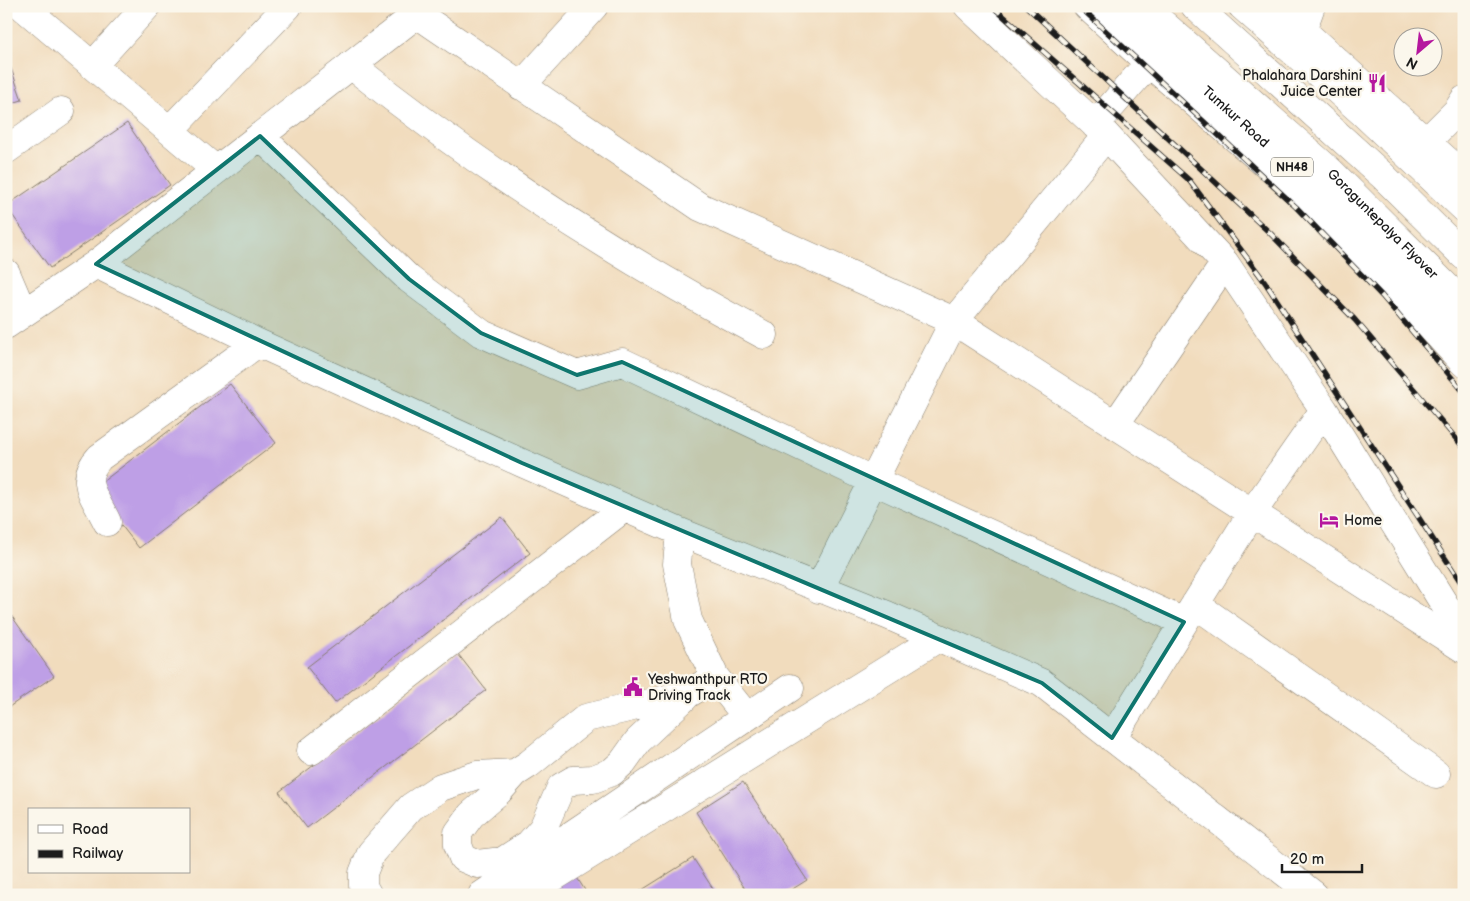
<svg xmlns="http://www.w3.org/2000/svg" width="1470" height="901" font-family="'Balsamiq Sans',sans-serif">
  <rect width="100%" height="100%" fill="#fbf7ec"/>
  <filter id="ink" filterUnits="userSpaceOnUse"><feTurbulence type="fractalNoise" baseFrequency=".02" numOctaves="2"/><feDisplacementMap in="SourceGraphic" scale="10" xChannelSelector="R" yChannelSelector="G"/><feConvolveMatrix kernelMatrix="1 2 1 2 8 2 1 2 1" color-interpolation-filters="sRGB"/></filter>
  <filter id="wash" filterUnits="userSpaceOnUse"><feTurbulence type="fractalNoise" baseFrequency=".0096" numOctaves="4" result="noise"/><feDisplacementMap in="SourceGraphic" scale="20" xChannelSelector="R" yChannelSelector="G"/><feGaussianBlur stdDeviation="1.12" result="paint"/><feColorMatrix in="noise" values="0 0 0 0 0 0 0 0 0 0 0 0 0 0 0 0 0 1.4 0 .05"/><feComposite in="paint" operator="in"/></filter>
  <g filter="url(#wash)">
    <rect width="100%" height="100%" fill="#f1dcbd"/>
    <g id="blocks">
      <path fill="#be9fe6" d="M6 54 22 100 6 105Z
        M127 123 170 185 50 268 6 206Z
        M230 384 276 443 139 548 93 489Z
        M502 517 530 553 335 703 307 667Z
        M6 608 54 676 6 709Z
        M458 654 486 690 307 828 279 792Z
        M743 782 807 880 783 895H749L696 812Z
        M693 858 717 895H634Z
        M574 873 588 895H540Z"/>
    </g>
  </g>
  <g filter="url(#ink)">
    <use href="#blocks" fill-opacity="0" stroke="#867c6c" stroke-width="1"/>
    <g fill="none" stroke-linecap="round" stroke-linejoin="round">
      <g stroke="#867c6c" stroke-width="29">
        <path id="minor" d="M22 6 216 170
          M968 6 1104 133 1225 263 1324 410 1464 636
          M1087 6 1149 63 1338 227 1464 363
          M1275 6 1464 176
          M417 14 700 207 954 321 1464 649
          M1302 31 1311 6
          M93 65 147 6
          M351 65C480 168 619 258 764 335
          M521 86 594 6
          M1095 125 1149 63
          M170 130 288 6
          M260 136 409 279 481 333 577 375 622 362 874 481 1184 622
          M1426 142 1457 111 1464 100
          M6 150 61 111
          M96 264 258 343 522 463 680 532 887 615 1042 683 1314 895
          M6 273 23 313
          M6 325 96 264 417 14 424 6
          M1115 425 1225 263
          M107 522C95 496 77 481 100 457L258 343
          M680 532 677 564 688 620 715 677 747 717
          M819 589 954 321 1106 136
          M1195 604 1436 774
          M1112 738 1252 513 1324 410
          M311 751 624 508
          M515 773 499 791 471 815 458 833V845L463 858 477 864 503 861 529 844 543 828 561 787 573 780 593 779 612 772 623 762 638 741 685 697
          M368 895 363 886V873L371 853 411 807 441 787 477 775 515 773 529 764 586 718 688 694 715 677
          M482 895 790 688
          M525 895 938 638"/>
      </g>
      <g stroke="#867c6c" stroke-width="29">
        <g id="highway">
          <path id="s1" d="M1112 6 1287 162 1384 255 1464 337"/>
          <path id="s2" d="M1143 6 1330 171 1464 304"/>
          <path d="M1195 6 1382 175 1464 256"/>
          <path d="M1242 6 1363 113 1464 208"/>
        </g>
      </g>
      <use href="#minor" stroke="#fff" stroke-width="28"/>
      <use href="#highway" stroke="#fff" stroke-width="28"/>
      <g stroke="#1c1c1c" stroke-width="5.5">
        <path id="rail" d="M992 6 1189 180 1265 282 1464 587
          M1026 6 1270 233 1355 320 1464 448
          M1079 6 1296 207 1382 296 1464 392"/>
      </g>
      <use href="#rail" stroke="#fbf7ec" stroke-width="4" stroke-dasharray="11" stroke-linecap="butt"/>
    </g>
  </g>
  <path fill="#0f766e" fill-opacity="0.2" stroke="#0f766e" stroke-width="4" stroke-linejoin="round" d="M260 136 409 279 481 333 577 375 622 362 1184 622 1112 738 1042 683 522 463 96 264Z"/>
  <defs>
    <g id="restaurant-bare" transform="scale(1.5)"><path d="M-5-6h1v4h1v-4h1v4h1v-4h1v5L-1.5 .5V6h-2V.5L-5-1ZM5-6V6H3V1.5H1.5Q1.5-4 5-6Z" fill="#b5179e" stroke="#fbf7ec" stroke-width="2.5" paint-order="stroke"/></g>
    <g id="hotel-bare" transform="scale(1.5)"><path d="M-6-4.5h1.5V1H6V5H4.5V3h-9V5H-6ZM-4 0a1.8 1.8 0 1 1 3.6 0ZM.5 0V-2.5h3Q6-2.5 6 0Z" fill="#b5179e" stroke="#fbf7ec" stroke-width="2.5" paint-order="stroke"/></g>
    <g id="civic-bare" transform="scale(1.5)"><path d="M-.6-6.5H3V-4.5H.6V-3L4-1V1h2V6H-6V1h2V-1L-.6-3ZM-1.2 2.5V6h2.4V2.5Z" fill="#b5179e" stroke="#fbf7ec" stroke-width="2.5" paint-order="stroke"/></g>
  </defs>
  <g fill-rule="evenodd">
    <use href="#restaurant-bare" x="1377" y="83"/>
    <use href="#hotel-bare" x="1329" y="520"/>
    <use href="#civic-bare" x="633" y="687"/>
  </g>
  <g text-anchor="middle" stroke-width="4.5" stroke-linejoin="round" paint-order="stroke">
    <rect fill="#fbf7ec" stroke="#5f5e5a" stroke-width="1" x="1271" y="157.5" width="42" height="19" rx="4"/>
    <g font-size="12" font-weight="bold" fill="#1c1c1c">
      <text x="1292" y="171">NH48</text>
    </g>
    <g font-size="14" fill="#1c1c1c" stroke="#fbf7ec" text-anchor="start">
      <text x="1362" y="80" text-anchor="end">Phalahara Darshini<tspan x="1362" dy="16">Juice Center</tspan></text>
      <text x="1344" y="525">Home</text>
      <text x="648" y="684">Yeshwanthpur RTO<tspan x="648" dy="16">Driving Track</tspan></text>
    </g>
    <g font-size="14" fill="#1c1c1c" stroke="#fbf7ec">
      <text dy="5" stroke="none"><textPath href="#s1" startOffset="166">Tumkur Road</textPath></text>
      <text dy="5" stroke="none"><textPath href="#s2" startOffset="324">Goraguntepalya Flyover</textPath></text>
    </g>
  </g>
  <rect width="1470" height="901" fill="none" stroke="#fbf7ec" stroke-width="25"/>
  <rect x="28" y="808" width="162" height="65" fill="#fbf7ec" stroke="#a29f99"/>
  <rect x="38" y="825" width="25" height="8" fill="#ffffff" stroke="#a29f99"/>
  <text x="72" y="834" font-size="15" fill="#1c1c1c">Road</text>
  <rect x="38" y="850" width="25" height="8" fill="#1c1c1c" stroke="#a29f99"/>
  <text x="72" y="858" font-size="15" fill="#1c1c1c">Railway</text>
  <g transform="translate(1418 52) rotate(208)"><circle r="24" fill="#fbf7ec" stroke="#a29f99"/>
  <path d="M0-4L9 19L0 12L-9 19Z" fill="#b5179e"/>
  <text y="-8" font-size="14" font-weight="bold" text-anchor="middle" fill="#1c1c1c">N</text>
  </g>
  <path d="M1282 864v8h80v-8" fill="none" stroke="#1c1c1c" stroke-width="2.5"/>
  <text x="1290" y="864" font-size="15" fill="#1c1c1c" stroke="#fbf7ec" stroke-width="4" paint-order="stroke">20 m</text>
</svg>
